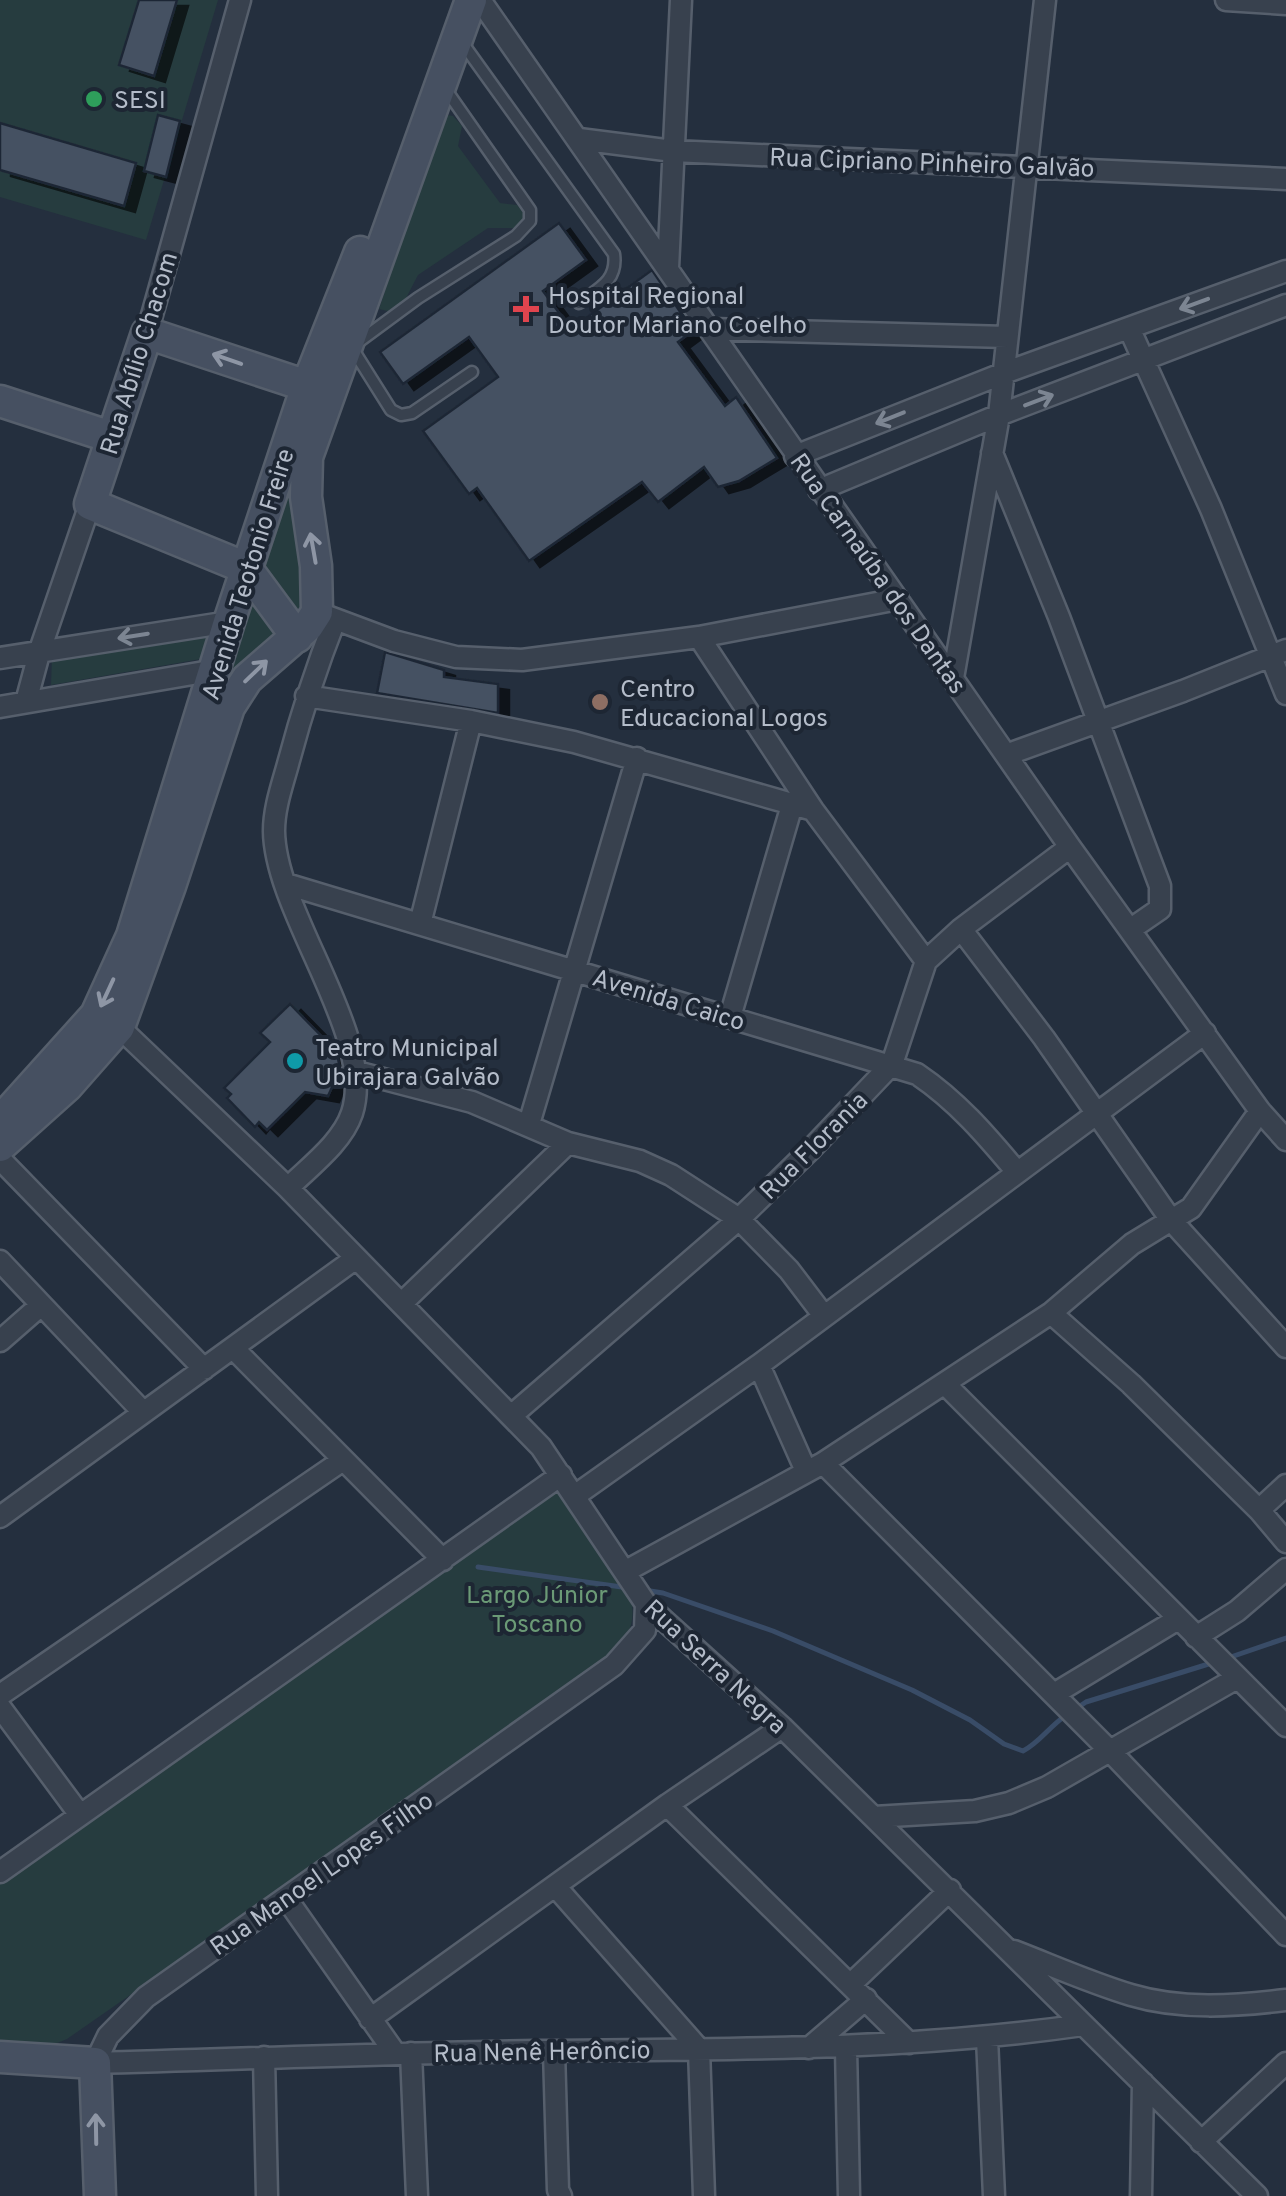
<svg xmlns="http://www.w3.org/2000/svg" width="1286" height="2196" font-family="Overpass,sans-serif">
  <defs>
    <filter id="shadow"><feDropShadow dx="11" dy="6" stdDeviation="0" flood-color="#0009"/></filter>
  </defs>
  <rect width="100%" height="100%" fill="#242f3e"/>
  <path fill="#263c3f" d="M0 0H218L146 240 0 197Z
    M447 115 453 116 462 126 458 146 500 203 517 205 525 215 521 224 514 228H488L418 275 404 302 392 312 379 309 442 120Z
    M298 459 306 600 297 610 280 601 261 568Z
    M250 586 286 632 221 694Z
    M207 637 201 659 51 685 52 657Z
    M557 1490 630 1592C639 1632 623 1642 599 1669L67 2039 55 2044 0 2046V1882Z"/>
  <g fill="none" stroke-linecap="round" stroke-linejoin="round">
    <path stroke="#394c67" stroke-width="5" d="M478 1567 629 1588
      M644 1590 663 1593 773 1631 912 1690 970 1720 1004 1744 1023 1751C1039 1743 1049 1727 1065 1716
      M1225 1659 1286 1638
      M1074 1710 1086 1702 1215 1662"/>
  </g>
  <path fill="#455162" stroke="#1f2835" stroke-width="2.5" filter="url(#shadow)" d="M139 0H177L154 76 119 65Z
    M158 115 180 121 166 177 144 171Z
    M0 123 136 163 124 206 0 170Z
    M559 223 586 260 543 291 571 329 652 270 693 331 678 342 725 406 736 397 777 458 739 481 718 487 704 467 658 502 642 482 529 561 477 488 469 494 423 431 498 377 469 337 403 384 380 352Z
    M385 652 444 670V677L498 684V713L377 693Z
    M290 1004 337 1052 340 1070 328 1096 305 1092 267 1130 259 1122 255 1127 227 1098 231 1094 224 1088 270 1042 260 1033Z"/>
  <g fill="none" stroke-linecap="round" stroke-linejoin="round">
    <g stroke="#565f6c" stroke-width="15">
      <path id="lane" d="M461 41 614 254C618 281 598 289 579 303
        M357 343 418 298 516 236 530 221V210L444 87
        M352 348 391 410 401 415 412 413 472 372"/>
    </g>
    <g stroke="#565f6c" stroke-width="25">
      <path id="street" d="M480 0 1070 847 1260 1111 1286 1140
        M1226 0 1286 4
        M579 139 673 151 1286 179
        M668 268 681 0
        M1129 328 1211 509 1286 694
        M711 329 1007 337
        M147 333 240 0
        M992 453 1059 617 1160 886V909L1131 929
        M795 456 1004 373 1286 271
        M819 490 999 415 1286 305
        M327 616 394 641 456 657 522 660 699 637 898 599
        M699 637 813 810 926 961
        M0 658 229 622
        M953 678 999 415 1045 0
        M306 696 471 721 574 742 813 810
        M26 702 40 650 90 504
        M0 707 216 670
        M1006 755 1183 691 1286 650
        M286 884 917 1074C957 1101 986 1135 1017 1172
        M420 924 471 721
        M961 929 1044 1038 1171 1220 1286 1347
        M730 1017 792 805
        M119 1027 288 1188 541 1447 646 1604 782 1727 1257 2196
        M353 1071 472 1102 568 1143 640 1161 671 1175 739 1219 789 1270 824 1316
        M529 1124 637 758
        M0 1159 204 1369
        M288 1188C309 1167 342 1143 352 1113 377 1036 275 914 274 831 274 808 282 786 288 764 301 715 316 668 335 620
        M0 1261 143 1412
        M402 1303 568 1143
        M1051 1313 1131 1384 1259 1510 1286 1542
        M0 1341 40 1306
        M233 1348 443 1560
        M759 1365 806 1471
        M945 1384 1286 1726
        M511 1416 739 1219 812 1148 892 1064 926 961 961 929 1070 847
        M823 1463 1110 1751 1286 1935
        M576 1495 759 1365 1205 1033
        M1259 1510 1286 1485
        M0 1517 356 1258
        M626 1571 823 1463 1051 1313 1132 1244 1191 1208 1260 1111
        M646 1604 645 1630 614 1665 146 1997 108 2036 95 2063C242 2059 389 2053 536 2051 719 2049 902 2051 1083 2025
        M1196 1637 1237 1611 1286 1569
        M1054 1694 1178 1619
        M0 1695 343 1460
        M0 1707 80 1815
        M667 1805 909 2043
        M874 1817 975 1811 1009 1803 1047 1787 1237 1678
        M0 1872 561 1475
        M555 1886 699 2049 704 2196
        M286 1898 395 2053
        M1014 1951C1053 1966 1091 1983 1131 1995 1181 2010 1235 2006 1286 2000
        M851 1984 950 1890
        M370 2019 667 1805 782 1727
        M987 2038 994 2196
        M809 2048 866 1999
        M846 2048 849 2196
        M554 2051 558 2190 561 2196
        M411 2053 417 2196
        M264 2057 267 2196
        M1201 2142 1286 2063
        M1141 2196 1143 2083"/>
    </g>
    <g stroke="#565f6c" stroke-width="35">
      <path id="secondary" d="M0 401 111 437
        M297 637 246 568 90 504 147 333 307 386
        M6 1115 96 1015 132 936 229 622 307 386 360 252
        M0 1146 67 1086 119 1027 170 886 229 707 247 679 308 626 317 612 316 566 306 497 307 457 471 0
        M0 2057 95 2063 100 2196"/>
    </g>
    <use href="#lane" stroke="#38414e" stroke-width="10"/>
    <use href="#street" stroke="#38414e" stroke-width="20"/>
    <use href="#secondary" stroke="#465061" stroke-width="30"/>
  </g>
  <defs><path id="oneway-shaft" d="M-6 0H5M1.5-3L5.5 0L1.5 3" fill="none" stroke-width="1.6" stroke-linecap="round" stroke-linejoin="round" transform="scale(2.5)"/></defs>
  <g stroke="#7c8592">
    <use href="#oneway-shaft" transform="translate(1194 304) rotate(160)"/>
    <use href="#oneway-shaft" transform="translate(1039 400) rotate(-21)"/>
    <use href="#oneway-shaft" transform="translate(890 418) rotate(158)"/>
    <use href="#oneway-shaft" transform="translate(133 636) rotate(171)"/>
  </g>
  <g stroke="#8e96a5">
    <use href="#oneway-shaft" transform="translate(227 359) rotate(-161)"/>
    <use href="#oneway-shaft" transform="translate(313 548) rotate(-100)"/>
    <use href="#oneway-shaft" transform="translate(256 671) rotate(-44)"/>
    <use href="#oneway-shaft" transform="translate(107 993) rotate(115)"/>
    <use href="#oneway-shaft" transform="translate(96 2129) rotate(-91)"/>
  </g>
  <circle fill="#2e9e5b" stroke="#1d2633" stroke-width="4" cx="94" cy="99" r="10"/>
  <path fill="#e0444e" stroke="#1d2633" stroke-width="4" d="M521 294h10v10h10v10h-10v10h-10v-10h-10v-10h10z"/>
  <circle fill="#8d6e63" stroke="#1d2633" stroke-width="4" cx="600" cy="702" r="10"/>
  <circle fill="#0f9aa8" stroke="#1d2633" stroke-width="4" cx="295" cy="1061" r="10"/>
  <g text-anchor="middle" stroke-width="8" stroke-linejoin="round" paint-order="stroke">
    <g font-size="25" fill="#b4bcc9" stroke="#1d2633" text-anchor="start">
      <text x="114" y="108">SESI</text>
      <text x="548" y="304">Hospital Regional<tspan x="548" dy="29">Doutor Mariano Coelho</tspan></text>
      <text x="620" y="697">Centro<tspan x="620" dy="29">Educacional Logos</tspan></text>
      <text x="315" y="1056">Teatro Municipal<tspan x="315" dy="29">Ubirajara Galvão</tspan></text>
    </g>
    <g font-size="25" fill="#b4bcc9" stroke="#1d2633">
      <text transform="translate(932 162) rotate(2)" y="9">Rua Cipriano Pinheiro Galvão</text>
      <text transform="translate(138 353) rotate(-73)" y="9">Rua Abílio Chacom</text>
      <text transform="translate(879 573) rotate(55)" y="9">Rua Carnaúba dos Dantas</text>
      <text transform="translate(247 574) rotate(-73)" y="9">Avenida Teotonio Freire</text>
      <text transform="translate(669 999) rotate(17)" y="9">Avenida Caico</text>
      <text transform="translate(813 1145) rotate(-45)" y="9">Rua Florania</text>
      <text transform="translate(716 1666) rotate(43)" y="9">Rua Serra Negra</text>
      <text transform="translate(321 1873) rotate(-35)" y="9">Rua Manoel Lopes Filho</text>
      <text transform="translate(542 2051) rotate(-1)" y="9">Rua Nenê Herôncio</text>
    </g>
    <g font-size="25" fill="#6b9a76" stroke="#1d2633">
      <text x="537" y="1603">Largo Júnior<tspan x="537" dy="29">Toscano</tspan></text>
    </g>
  </g>
</svg>
